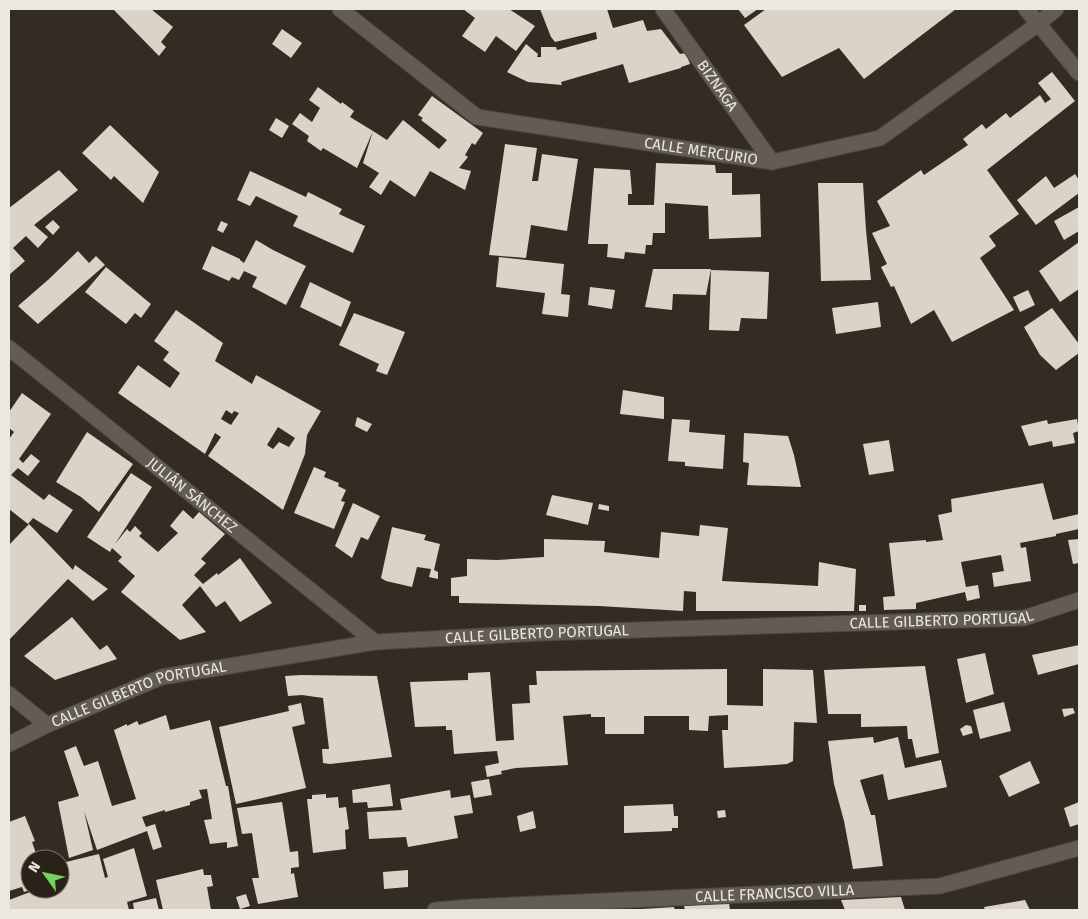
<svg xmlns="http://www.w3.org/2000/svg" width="1088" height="919" font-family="'Fira Sans',sans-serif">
  <rect width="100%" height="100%" fill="#322c23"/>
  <path fill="#dbd3c7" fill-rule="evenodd" d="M113 9H147L149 10 151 9 173 27 161 42 166 47 159 56Z
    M463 9H509L535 26 516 51 496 36 485 52 462 36 475 18Z
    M540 9H607L613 28 643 20 647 31 661 29 680 54 686 53 690 64 681 67V68L629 83 623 64 561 82 562 85 528 82 507 72 526 44 538 54 537 57H541V47H556L557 50 597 39 596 32 555 42 551 37Z
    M738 9H758L745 18Z
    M766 9H956L864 79 839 48 782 77 744 25Z
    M282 29 302 43 291 58 272 44Z
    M1052 72 1075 101 987 170 1019 214 989 236 996 246 980 258 1014 310 952 342 934 310 911 324 894 286 891 287 881 267 887 264 872 233 890 226 877 201 921 170 924 175 968 145 963 139 982 124 986 129 1006 113 1010 118 1040 95 1045 103 1051 99 1038 83Z
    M318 87 341 104 342 102 354 111 350 117 373 131 357 168 323 148 321 151 307 141 309 136 292 124 300 113 312 122 320 108 309 100Z
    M432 96 483 133 475 145 472 143 465 155 468 157 459 168 471 171 465 190 430 171 415 197 390 180 381 195 369 187 379 173 363 163 373 131 387 140 403 120 439 149 447 140 421 120 423 118 418 115Z
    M276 118 289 126 282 138 269 130Z
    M110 125 159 172 143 203 114 176 111 180 82 153Z
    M505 144 537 148 532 181H538L542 154 578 159 567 231 531 225 526 258 489 255Z
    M656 163 715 165 716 173H732V195L760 194 761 237 709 239 708 206 665 203V233H653L652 245H646L645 254 625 252 624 259 607 257 608 244H588L594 168 630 170 632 194H628V205H654Z
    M59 170 78 190 34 225 48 237 38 248 26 236 13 248 25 261 9 275V208Z
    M250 171 306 197 308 192 342 209 339 214 365 226 353 253 293 226 298 216 256 196 250 206 237 200Z
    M1075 174 1079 180V193L1036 225 1017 200 1046 176 1054 188Z
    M818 183H863L866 230 871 280 821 281Z
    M1079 207V231L1064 240 1054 221Z
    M53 220 60 227 53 235 45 227Z
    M221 221 228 224 223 233 217 230Z
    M256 240 273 250 306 266 286 305 252 287 257 277 244 271 239 280 232 277 229 281 202 269 212 246 240 259V260L244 263Z
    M1079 242V289L1060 302 1039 271Z
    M78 251 89 263 96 256 105 265 38 324 18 306 49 279Z
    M499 257 564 264 561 294 570 295 568 317 542 314 545 293 496 287Z
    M106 267 151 304 141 318 135 313 126 324 85 292Z
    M653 269H711L706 295 673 294 672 310 645 307Z
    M711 270 769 272 767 319 741 318 739 331 709 330Z
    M310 282 351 302 341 327 300 307Z
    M590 287 615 290 612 309 588 305Z
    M1028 290 1035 305 1020 312 1013 297Z
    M878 302 881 327 836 334 832 308Z
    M1052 308 1079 344V353L1056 370 1040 355 1024 327Z
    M176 310 223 343 215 361 252 384 256 375 321 411 307 435 305 454 283 510 208 456 221 437 215 433 205 454 118 393 138 365 170 388 180 373 163 360 169 352 154 341ZM226 410 232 414 234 411 239 413 231 425 221 419ZM278 427 295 438 289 447 279 442 273 449 267 445Z
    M354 313 405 332 387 375 376 371 379 364 339 345Z
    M623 390 664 397V419L620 414Z
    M22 393 51 414 19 459 23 463 31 454 40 461 28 476 18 468 11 475 44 500 49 494 73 510 57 533 33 518 28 524 9 509V439L14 432 9 428V412Z
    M357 417 372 424 367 432 355 426Z
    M672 419 690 420 689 432 725 435 723 469 685 466V462L668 461Z
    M1077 419 1079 431 1073 433 1075 443 1053 447 1052 441 1029 446 1021 426 1047 420 1048 424Z
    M87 432 133 464 99 512 81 497 56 482Z
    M744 433 788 436 794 455 801 487 747 485 749 463 743 462Z
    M889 440 894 471 869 475 863 444Z
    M314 467 326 472 324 477 339 483 338 486 346 490 341 501 345 502 334 529 294 513Z
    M131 473 152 487 115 544 127 529 130 532 135 526 142 533 139 536 158 552 178 533 170 526 183 510 193 519 199 512 225 534 201 559 206 563 194 575 203 584 217 573 218 575 240 558 272 603 240 622 225 601 216 607 200 586 182 605 206 632 180 640 121 592 135 576 118 561 122 557 112 548 110 552 87 537Z
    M1043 483 1053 520 1079 514V529L1056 534V536L1020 543 1021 548 1026 547 1031 581 994 587 992 573 1004 571 1001 555 961 562 966 587 978 585 980 598 967 601 965 592 916 603V609L884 610 883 597 895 596 889 543 926 540V542L943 540 938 515 952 512 951 499Z
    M552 495 593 503 588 525 546 515Z
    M353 503 380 516 368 540 361 537 352 558 335 546Z
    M599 504 609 506V511L598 509Z
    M29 524 73 570 75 565 108 589 93 601 68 579 9 640V545Z
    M700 525 728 528 722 581 818 586 819 562 856 569 854 611H696V592L684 591 683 611 599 606 459 603V596H451V578L467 576V559L497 560 544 557V539L605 541 604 552 659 558 661 532 699 536Z
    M392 527 426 535 424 540 440 544 434 570 438 572V579L429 577 431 569 417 567 412 587 386 581 381 578Z
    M1079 539V563L1073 564 1068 540Z
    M859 605H866V611H859Z
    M72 617 100 650 107 645 117 659 55 680 24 656Z
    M1079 645V664L1038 675 1032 655Z
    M985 653 994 694 966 703 957 659Z
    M925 666 939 753 916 758 912 739H908L907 726 861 727V714H828L824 670Z
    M727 669V705L763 706V669L813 670 817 723 794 722 793 761 787 764 775 765 724 768 722 730H728V715L709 716 708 731 689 730V716H644V734H605V717H591V714L563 716 568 765 516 768 501 771 502 774 487 777 485 766 499 763 497 751 454 754 452 730H446V726L415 727 410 682 468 680V673L490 672 496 741 514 740 512 704 530 703 529 685H537L536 671Z
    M301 675 377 676 392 757 330 764 323 763 322 749H329L323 698 302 695 288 696 285 676Z
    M1004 702 1011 731 980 739 973 710Z
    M301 703 305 724 292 727 306 788 236 804 219 727 289 711 288 706Z
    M1073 708 1075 713 1064 717 1062 709Z
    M166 715 170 730 210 720 226 786H228L238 846 227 848V842L210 844 204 820 212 819 207 789 199 790 202 798 190 802V805L165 812V810L142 817 146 827 155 824 162 847 153 850 147 831 97 850 84 811 93 850 69 858 58 802 79 796 64 751 76 746 84 766 98 761 112 806 136 799 114 730 127 724V726L137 721 139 725Z
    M966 725 971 726 973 733 963 736 960 729Z
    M873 737 874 743 898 737 905 768 941 760 947 787 888 800 883 774 860 780 871 815H875L883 866 853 869 844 821 834 784 828 741Z
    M1030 761 1040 783 1009 797 999 776Z
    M489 779 492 795 474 798 471 782Z
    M390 784 393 806 368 808 367 802 353 803 352 790Z
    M450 790 451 798 470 795 473 813 454 816 458 838 408 847 406 837 369 839 367 812 402 810 400 799Z
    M326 794V798L338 797 339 808 346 807 349 829 345 830 346 849 313 853 307 799H312V795Z
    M282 802 290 852 298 851 299 867 291 868V874L294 873 298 897 258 904 252 878H259L252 833 242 834 237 808Z
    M1079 802V824L1070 827 1064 808Z
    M673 804 674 816H678V828H672V831L624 833V806Z
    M725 810 726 817 718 818 717 811Z
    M533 811 536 828 520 832 517 816Z
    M25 816 35 841 32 842 38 859H30V890L24 892 22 887 9 891V822Z
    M134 848 147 896 127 902 129 910H9V900L38 889H60V869L66 862 99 854 105 878 108 877 103 859Z
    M203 869 204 875H211L213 886 207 887 211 910H163L156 880Z
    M408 870V887L384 889 383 872Z
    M246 894 250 906 240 909 236 897Z
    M901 897 905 910H845L841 900Z
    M156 898 159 910H134L133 903Z
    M1025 900 1030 910H985L984 907Z
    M729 903 730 910H685L684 906Z
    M674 907 675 910H642V909Z"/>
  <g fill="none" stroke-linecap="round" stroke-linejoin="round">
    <g stroke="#4c473f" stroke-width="17">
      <g id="minor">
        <path id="s1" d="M663 9 772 162"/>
        <path d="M1026 9 1079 73"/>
        <path id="s2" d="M9 348 375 642"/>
        <path d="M9 694 47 725"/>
        <path id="s3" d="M9 744 47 725 162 677 375 642 540 633 1024 618 1079 600"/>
        <path id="s4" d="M435 910 471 907 940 886 1079 848"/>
      </g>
    </g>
    <g stroke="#4c473f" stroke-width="17">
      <g id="tertiary">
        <path id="s5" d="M340 9 477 117 772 162 880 138 1038 24 1056 9"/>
      </g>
    </g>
    <use href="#minor" stroke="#635c52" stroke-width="15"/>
    <use href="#tertiary" stroke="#635c52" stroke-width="15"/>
  </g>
  <g text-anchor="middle" stroke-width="5" stroke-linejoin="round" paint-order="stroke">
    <g font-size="15" fill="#ebe7e1" stroke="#282219">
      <text dy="5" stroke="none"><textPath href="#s1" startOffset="94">BIZNAGA</textPath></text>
      <text dy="5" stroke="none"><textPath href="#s5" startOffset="401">CALLE MERCURIO</textPath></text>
      <text dy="5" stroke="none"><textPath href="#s2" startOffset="235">JULIÁN SÁNCHEZ</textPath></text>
      <text dy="5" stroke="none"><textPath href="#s3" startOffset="950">CALLE GILBERTO PORTUGAL</textPath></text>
      <text dy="5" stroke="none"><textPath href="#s3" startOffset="545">CALLE GILBERTO PORTUGAL</textPath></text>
      <text dy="5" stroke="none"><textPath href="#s3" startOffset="140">CALLE GILBERTO PORTUGAL</textPath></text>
      <text dy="5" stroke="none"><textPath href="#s4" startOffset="340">CALLE FRANCISCO VILLA</textPath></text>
    </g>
  </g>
  <rect width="1088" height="919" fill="none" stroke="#ebe7e1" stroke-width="20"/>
  <g transform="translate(45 874) rotate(303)"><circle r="24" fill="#282219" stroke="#767169"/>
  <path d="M0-4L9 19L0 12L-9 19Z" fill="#71d25e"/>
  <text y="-8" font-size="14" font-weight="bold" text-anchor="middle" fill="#ebe7e1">N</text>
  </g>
</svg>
